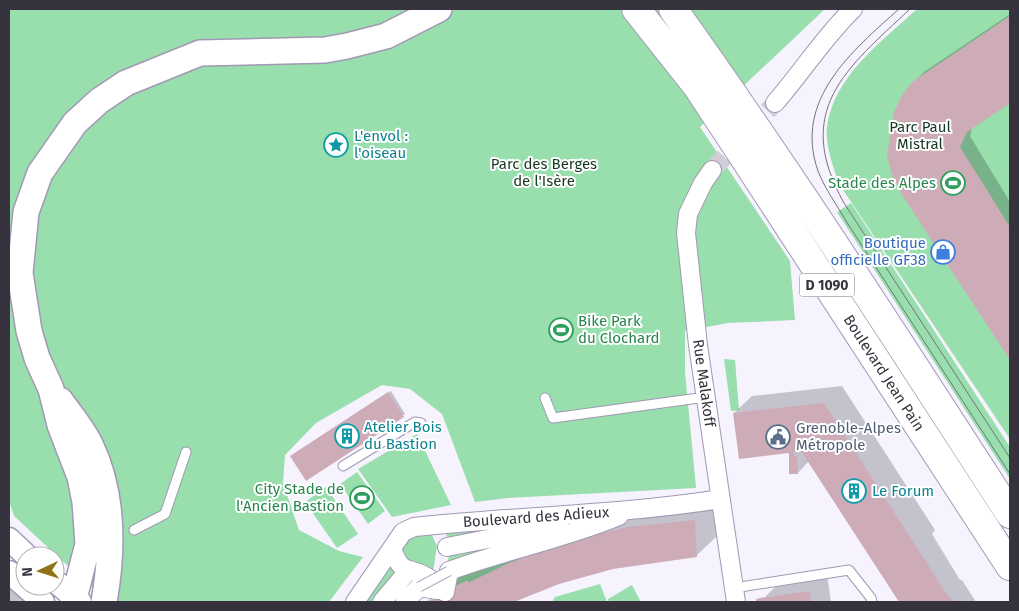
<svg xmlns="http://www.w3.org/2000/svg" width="1019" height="611" font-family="'Fira Sans',sans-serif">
  <rect width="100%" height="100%" fill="#f6f3ff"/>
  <path fill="#98dfad" d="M9 9H825L700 127 790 261 795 320 728 323 685 331V372L696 488 508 498 475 502 442 414 410 389 382 385 316 423 285 455 283 483 299 530 339 551 363 557 329 602H107L14 516 9 501Z
    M917 9H1010V439L839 184C833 166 825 146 827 127 833 77 882 41 917 9Z
    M851 203 1010 447V479L837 212Z
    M724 359 735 360 739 410 731 411Z
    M417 434 451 505 392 517 358 469Z
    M357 472 385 511 368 524 340 484Z
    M326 487 358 534 337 548 305 502Z
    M556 518 450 541 444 531Z
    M559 529 445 567 451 552Z
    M427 532 432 535 437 546 433 572 423 570 401 555V546L413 535Z
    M531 554 468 583 467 581 456 586 454 580 457 574Z
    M389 559 397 572 372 602H360Z
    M600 584 607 602H552L555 597Z
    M632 585 641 602H609L608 599Z"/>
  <path fill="#0003" d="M1010 14V103L972 128 970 136 1010 202V358L901 191 888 156 895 112 913 83 924 72Z
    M842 386 935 530 932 534 960 580H962L976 602H900L809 461 798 473 790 452 734 413 752 396Z
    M391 391 405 414 306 479 294 454Z
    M714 501 716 537 696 556 612 568 558 583 511 602H426L466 573 574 527Z
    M827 574 831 602H758L759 598 765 597 780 582Z
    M9 583 21 594 24 602H9Z"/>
  <path fill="#cdacb7" d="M1010 16V103L967 132 960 147 1010 227V360L900 192 892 175 887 156 894 112 901 97 912 82Z
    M388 392 404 417 306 481 290 456Z
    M824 403 946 593 954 602H899L801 451 794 452V456H797L798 474H789V453L739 459 733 413Z
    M695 520 697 557 613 569 559 584 514 602H429L467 580 468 583 509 563 577 539 628 527Z
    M810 591 811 602H756V599Z"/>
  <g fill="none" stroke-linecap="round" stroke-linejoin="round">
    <path stroke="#d0cdd8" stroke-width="18" stroke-dasharray="18 9" stroke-linecap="butt" d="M712 170 775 103"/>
    <g stroke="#a198b4" stroke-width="11">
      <path id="service" d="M545 398 553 418 706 397
        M343 466 415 422 421 423
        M134 530 165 514 186 452
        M734 588 849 570 871 598 872 602"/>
    </g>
    <g stroke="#a198b4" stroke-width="20">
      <path id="minor" d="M775 103C802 72 824 37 853 9
        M712 170 703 183 688 214 686 233 698 345 736 602
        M447 547 559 525
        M392 549C403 577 407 565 427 577 433 581 439 587 445 592
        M445 592 449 571C505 550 564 539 619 516
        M355 602 403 532 414 527C516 516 619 515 721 499
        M382 602 408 571
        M405 602 419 587 437 590"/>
    </g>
    <g stroke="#a198b4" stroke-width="25">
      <path id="tertiary" d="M9 539 27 556
        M9 572 43 602
        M55 581 80 602"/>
    </g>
    <g stroke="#a198b4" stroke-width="28">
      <path id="secondary" d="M60 400C70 414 82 428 90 444 114 493 113 551 104 602
        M73 602 88 544 85 502 80 477 60 425 51 389 37 358 29 331 20 273 26 212 40 173 75 123 99 101 126 83 200 53 325 50 347 46 386 36 439 9"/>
    </g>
    <g stroke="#a198b4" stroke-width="30">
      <path id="primary" d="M636 9 697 86 743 156 1010 566
        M673 9C791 174 900 344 1010 514"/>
    </g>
    <use href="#service" stroke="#fff" stroke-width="9"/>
    <use href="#minor" stroke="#fff" stroke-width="18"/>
    <use href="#tertiary" stroke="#fff" stroke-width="22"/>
    <use href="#secondary" stroke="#fff" stroke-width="25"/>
    <use href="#primary" stroke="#fff" stroke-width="28"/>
    <path stroke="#75727e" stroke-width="1" d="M899 9C852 51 793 100 818 171 825 189 837 205 846 221L1010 474
      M910 9C846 69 792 110 844 203L1010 458"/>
    <g stroke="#a198b4" stroke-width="11" stroke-linecap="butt">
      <path id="service-bridge" d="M419 587 449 571"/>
    </g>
    <use href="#service-bridge" stroke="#fff" stroke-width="9"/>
  </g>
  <defs>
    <g id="sight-ring" transform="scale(1.25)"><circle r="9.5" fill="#fff" stroke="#0f9aa8" stroke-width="1.5"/><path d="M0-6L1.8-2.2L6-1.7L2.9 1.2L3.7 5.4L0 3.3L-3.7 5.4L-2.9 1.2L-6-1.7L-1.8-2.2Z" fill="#0f9aa8"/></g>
    <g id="stadium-ring" transform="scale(1.25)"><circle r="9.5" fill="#fff" stroke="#2e9e5b" stroke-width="1.5"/><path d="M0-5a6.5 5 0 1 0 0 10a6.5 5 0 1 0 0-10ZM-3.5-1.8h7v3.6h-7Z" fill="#2e9e5b"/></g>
    <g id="shop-ring" transform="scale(1.25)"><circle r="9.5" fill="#fff" stroke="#3f7fe0" stroke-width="1.5"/><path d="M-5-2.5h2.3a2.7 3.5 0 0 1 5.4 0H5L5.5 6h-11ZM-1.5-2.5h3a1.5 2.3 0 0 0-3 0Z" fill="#3f7fe0"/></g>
    <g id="building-ring" transform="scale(1.25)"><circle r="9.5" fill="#fff" stroke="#0f9aa8" stroke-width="1.5"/><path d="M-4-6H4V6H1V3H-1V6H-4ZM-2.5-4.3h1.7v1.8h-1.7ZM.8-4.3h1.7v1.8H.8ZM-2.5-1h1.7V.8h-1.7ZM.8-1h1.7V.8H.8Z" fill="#0f9aa8"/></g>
    <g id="civic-ring" transform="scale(1.25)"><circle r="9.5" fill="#fff" stroke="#5c6f8a" stroke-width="1.5"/><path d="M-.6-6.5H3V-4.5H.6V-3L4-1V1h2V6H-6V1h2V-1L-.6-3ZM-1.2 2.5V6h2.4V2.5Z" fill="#5c6f8a"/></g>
  </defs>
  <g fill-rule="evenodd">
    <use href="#sight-ring" x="336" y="145"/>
    <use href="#stadium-ring" x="953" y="183"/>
    <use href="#shop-ring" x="943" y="252"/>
    <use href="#stadium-ring" x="561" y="330"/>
    <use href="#building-ring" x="347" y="436"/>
    <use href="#civic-ring" x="778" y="437"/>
    <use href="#building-ring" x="854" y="491"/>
    <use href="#stadium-ring" x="362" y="498"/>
  </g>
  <g text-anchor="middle" stroke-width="4" stroke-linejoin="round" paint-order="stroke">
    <rect fill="#fff" stroke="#727078" stroke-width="1" x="799.5" y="273.5" width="55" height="23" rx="4"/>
    <g font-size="14" font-weight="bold" fill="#36333e">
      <text x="827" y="290">D 1090</text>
    </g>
    <g font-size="15" fill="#173822" stroke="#fff">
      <text x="920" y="132">Parc Paul<tspan x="920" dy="17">Mistral</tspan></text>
      <text x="544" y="169">Parc des Berges<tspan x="544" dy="17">de l'Isère</tspan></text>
    </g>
    <g font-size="15" fill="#0d838f" stroke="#fff" text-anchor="start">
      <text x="354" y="141">L'envol :<tspan x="354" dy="17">l'oiseau</tspan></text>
      <text x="364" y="432">Atelier Bois<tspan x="364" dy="17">du Bastion</tspan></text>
      <text x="872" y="496">Le Forum</text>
    </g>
    <g font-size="15" fill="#27864d" stroke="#fff" text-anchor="end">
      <text x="936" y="188">Stade des Alpes</text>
      <text x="578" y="326" text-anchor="start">Bike Park<tspan x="578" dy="17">du Clochard</tspan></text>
      <text x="344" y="494">City Stade de<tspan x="344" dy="17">l'Ancien Bastion</tspan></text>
    </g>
    <g font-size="15" fill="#366cbe" stroke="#fff" text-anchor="end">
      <text x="926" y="248">Boutique<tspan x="926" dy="17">officielle GF38</tspan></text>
    </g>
    <g font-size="15" fill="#36333e" stroke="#fff">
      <text transform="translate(884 373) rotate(57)" y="5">Boulevard Jean Pain</text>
      <text transform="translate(704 383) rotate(82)" y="5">Rue Malakoff</text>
      <text transform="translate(536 517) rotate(-4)" y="5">Boulevard des Adieux</text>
    </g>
    <g font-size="15" fill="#4e5e75" stroke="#fff" text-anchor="start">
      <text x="796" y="433">Grenoble-Alpes<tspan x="796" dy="17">Métropole</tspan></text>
    </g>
  </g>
  <rect width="1019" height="611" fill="none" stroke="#36333e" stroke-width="20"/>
  <g transform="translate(40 571) rotate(266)"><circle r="24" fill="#ffffff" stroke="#afadb2"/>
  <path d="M0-4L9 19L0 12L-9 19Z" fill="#8e7317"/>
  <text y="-8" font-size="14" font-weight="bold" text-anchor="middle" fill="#36333e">N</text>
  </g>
</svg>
